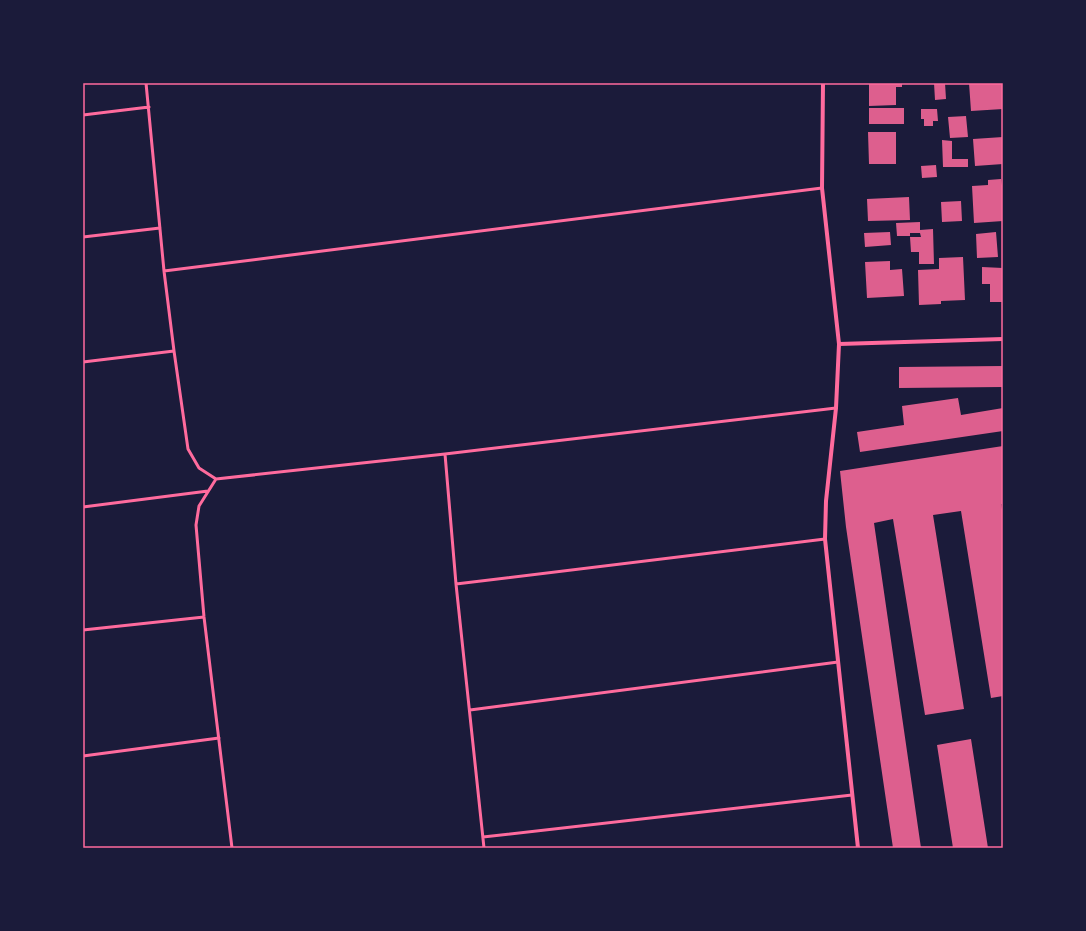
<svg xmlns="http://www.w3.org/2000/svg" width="1086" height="931" font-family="Raleway,sans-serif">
  <rect width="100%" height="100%" fill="#1b1b3a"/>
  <path fill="#dd5f8e" d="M869 83H902V87H896V105L869 106Z
    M934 83H945L946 99 935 100Z
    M969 83 1003 84V109L971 111Z
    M869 108H904V124H869Z
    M921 109H937L938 121H933V126H924V119H921Z
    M966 116 968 137 950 138 948 117Z
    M868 132H896V164H869Z
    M1003 137V164L975 166 973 139Z
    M942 140 952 141V159H968V167H943Z
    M936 165 937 177 922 178 921 166Z
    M1001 179 1003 192V221L974 223 972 186 988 185V180Z
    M909 197 910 220 868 221 867 199Z
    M961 201 962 221 942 222 941 202Z
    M920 222V230L933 229 934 264H919V252H911L910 237H921L920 233H910V236H897L896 223Z
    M890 232 891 245 865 247 864 233Z
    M996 232 998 257 977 258 976 234Z
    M963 257 965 300 941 301V304L919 305 918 270 939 269V258Z
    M890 261V270L902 269 904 296 867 298 865 262Z
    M982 267 1003 268V302H990V284H982Z
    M1003 366V387L899 388V367Z
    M958 398 961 415 1003 408V431L860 452 857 432 904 425 902 406Z
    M1003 446V504H1001L1003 515V696L991 698 961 511 933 515 964 709 925 715 893 519 874 523 921 848H893L846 527 840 471Z
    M971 739 988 848H953L937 745Z"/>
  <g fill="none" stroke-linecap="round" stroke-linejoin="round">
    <path stroke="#ff6b9d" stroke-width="3" d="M146 83 164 271 174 351 188 449 199 468 216 479 199 506 196 525 204 617 232 848
      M83 115 149 107
      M83 237 160 228
      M164 271 822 188
      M83 362 174 351
      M445 454 456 584 484 848
      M216 479 445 454 836 408
      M83 507 208 491
      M456 584 825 539
      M83 630 204 617
      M470 710 838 662
      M83 756 219 738
      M483 837 852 795"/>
    <path stroke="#ff6b9d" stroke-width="4" d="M823 83 822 188 839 344 836 408 826 501 825 539 858 848
      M839 344 1003 339"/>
  </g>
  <rect width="1086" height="931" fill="none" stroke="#1b1b3a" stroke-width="168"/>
  <rect x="84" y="84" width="918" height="763" fill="none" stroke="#ff6b9d" stroke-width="1.5"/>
</svg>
